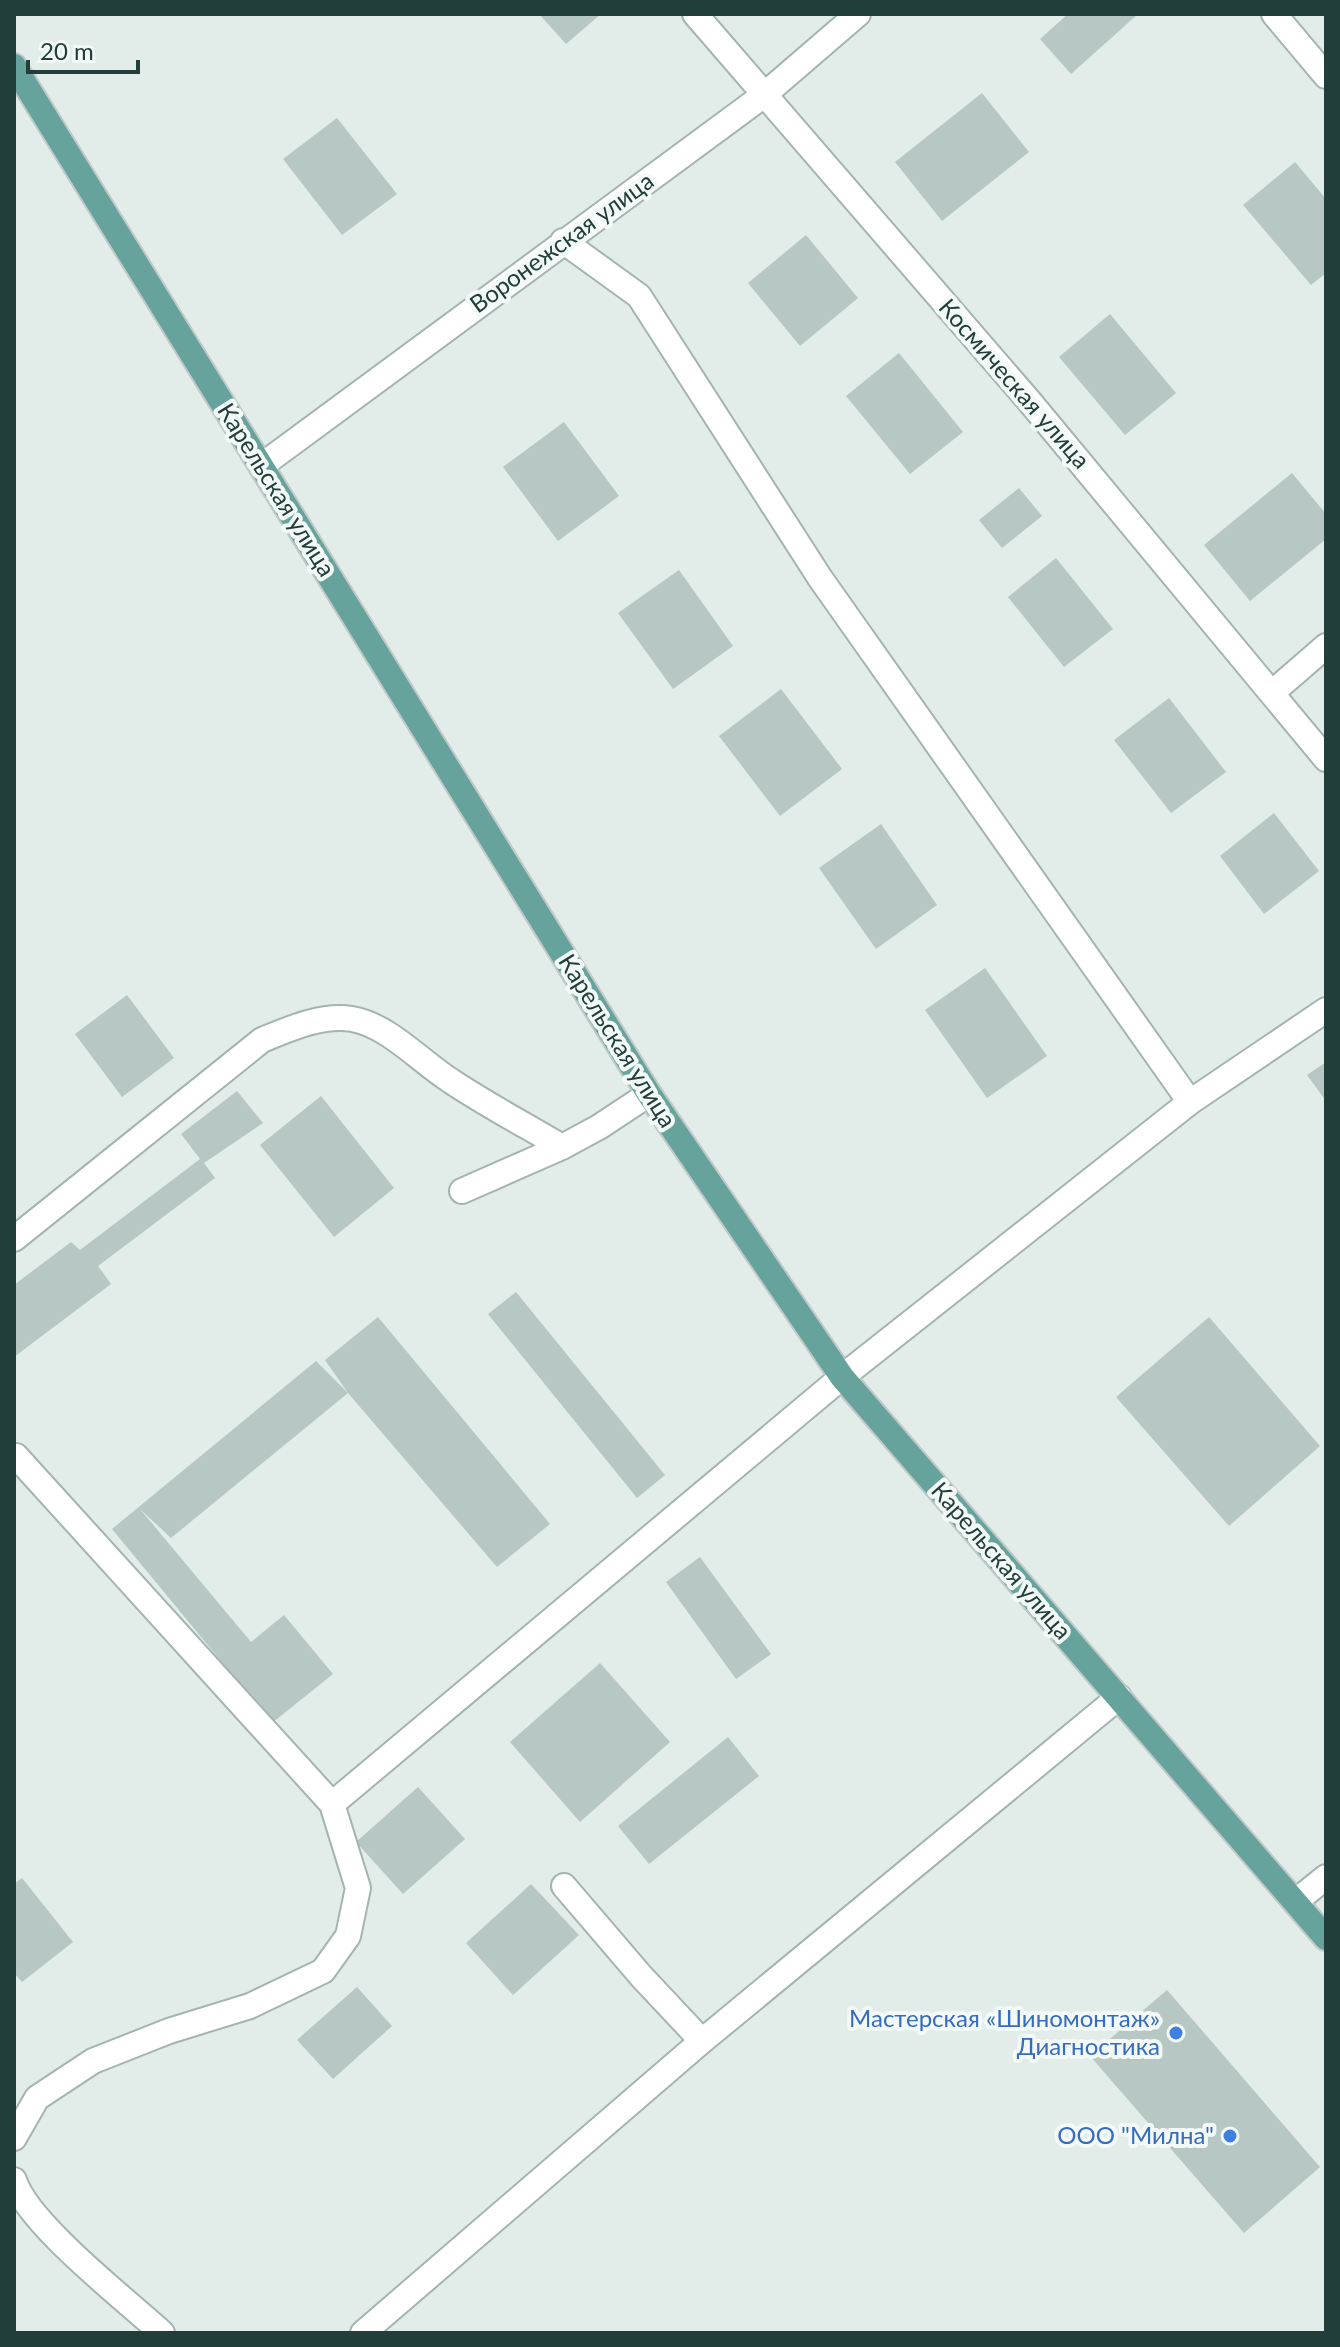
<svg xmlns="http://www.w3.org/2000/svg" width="1340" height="2347" font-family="Lato,sans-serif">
  <rect width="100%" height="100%" fill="#e2ece9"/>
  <path fill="#b7c7c3" d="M539 14H601L566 44Z
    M1068 14H1138L1071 74 1040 39Z
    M982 93 1029 152 942 221 895 162Z
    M337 118 397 194 342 235 283 159Z
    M1295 162 1326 199V273L1311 285 1243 205Z
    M806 235 858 298 800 346 748 283Z
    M1110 314 1176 393 1125 435 1059 357Z
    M899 353 963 432 910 474 846 396Z
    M564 422 619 496 558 541 503 467Z
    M1292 473 1326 514V539L1250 601 1204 545Z
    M1019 488 1042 516 1002 548 979 520Z
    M1056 558 1113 629 1064 667 1008 597Z
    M679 570 733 646 673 689 618 613Z
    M781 689 842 769 780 816 719 736Z
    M1169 698 1226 772 1171 813 1114 740Z
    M1274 813 1319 871 1264 914 1220 856Z
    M881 824 937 905 876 949 819 868Z
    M985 968 1047 1056 987 1098 925 1010Z
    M127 995 174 1058 122 1097 75 1034Z
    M1326 1062V1101L1307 1075Z
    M237 1091 263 1123 204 1163 215 1178 98 1266 111 1284 14 1357V1285L71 1242 80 1250 200 1159 181 1134Z
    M321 1096 394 1188 334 1237 260 1145Z
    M516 1292 665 1475 637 1498 488 1314Z
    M378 1317 550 1524 497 1567 348 1393 171 1538 140 1509 251 1642 284 1615 333 1674 272 1723 112 1529 316 1361 348 1393 325 1360Z
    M1209 1317 1320 1446 1229 1526 1116 1397Z
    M700 1557 771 1654 736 1679 666 1582Z
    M600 1663 670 1742 580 1822 510 1742Z
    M728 1737 759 1776 649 1864 618 1826Z
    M418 1787 465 1839 403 1894 356 1842Z
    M22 1878 73 1942 22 1982 14 1973V1884Z
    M531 1884 579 1935 513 1995 466 1943Z
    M357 1987 392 2026 333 2079 297 2040Z
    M1167 1990 1320 2167 1244 2233 1090 2056Z"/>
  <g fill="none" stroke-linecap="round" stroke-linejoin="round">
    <g stroke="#a4b4b1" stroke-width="28">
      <path id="minor" d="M695 14 1030 402 1326 759
        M1274 14 1326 76
        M563 241 639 296 820 578 1190 1102
        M261 466 764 95 858 14
        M1273 692 1326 646
        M462 1191 562 1147 599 1127 649 1094
        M14 1239 262 1040C289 1029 322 1014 352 1019 388 1025 421 1062 451 1081 487 1105 525 1125 562 1147
        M332 1804 842 1377 1190 1102 1326 1010
        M564 1886 641 1976 702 2041
        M1295 1902 1326 1877
        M14 2138 37 2098 93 2061 169 2031 250 2006 323 1971 348 1936 358 1888 332 1804 16 1456
        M14 2180C27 2223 126 2300 162 2333
        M363 2333 702 2041 1119 1697"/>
    </g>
    <g stroke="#c1c9c8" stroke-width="28">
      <path id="major" d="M14 66 649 1094 842 1377 1326 1938"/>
    </g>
    <use href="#minor" stroke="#fff" stroke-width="24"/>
    <use href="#major" stroke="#65a39c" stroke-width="24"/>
  </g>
  <g fill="#3f7fe0" stroke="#f2f9f6" stroke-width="3">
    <circle cx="1176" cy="2033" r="8"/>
    <circle cx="1230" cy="2136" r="8"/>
  </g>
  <g text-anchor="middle" stroke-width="8" stroke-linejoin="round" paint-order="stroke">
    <g font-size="24" fill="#213e3a" stroke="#f2f9f6">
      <text transform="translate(562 243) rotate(-36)" y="8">Воронежская улица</text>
      <text transform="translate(1014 384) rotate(49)" y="8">Космическая улица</text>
      <text transform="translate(276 490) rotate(58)" y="8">Карельская улица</text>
      <text transform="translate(617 1041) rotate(58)" y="8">Карельская улица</text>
      <text transform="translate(1001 1561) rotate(49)" y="8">Карельская улица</text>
    </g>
    <g font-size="24" fill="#366cbe" stroke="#f2f9f6" text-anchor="end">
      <text x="1160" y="2027">Мастерская «Шиномонтаж»<tspan x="1160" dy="28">Диагностика</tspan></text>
      <text x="1214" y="2144">ООО "Милна"</text>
    </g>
  </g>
  <rect width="1340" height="2347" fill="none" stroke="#213e3a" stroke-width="32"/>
  <path d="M28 60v12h110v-12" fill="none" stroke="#213e3a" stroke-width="4"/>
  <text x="40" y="60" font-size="24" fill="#213e3a" stroke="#f2f9f6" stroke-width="6" paint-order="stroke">20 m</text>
</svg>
